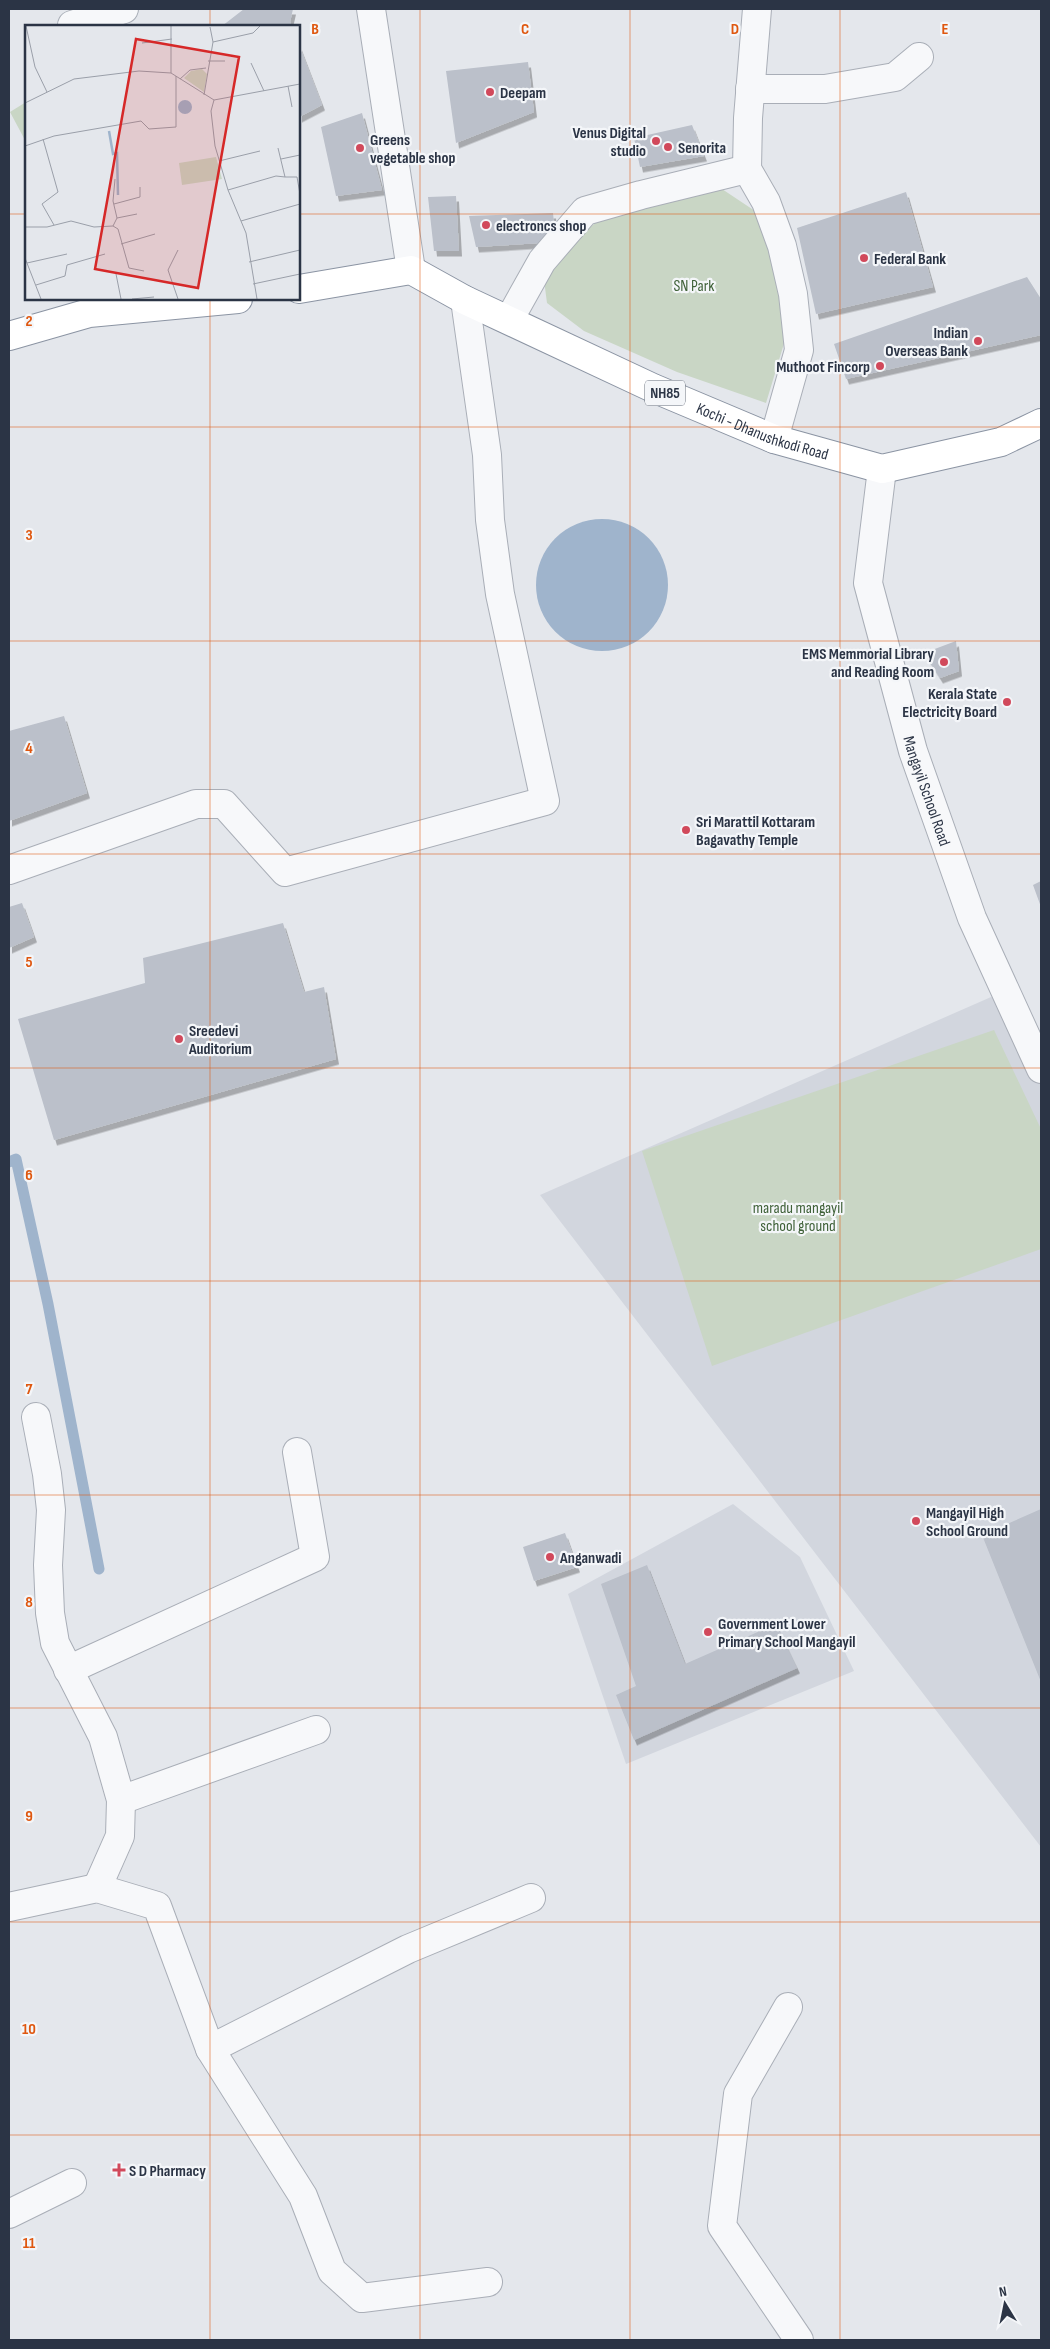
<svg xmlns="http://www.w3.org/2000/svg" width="1050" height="2349" font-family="'Sofia Sans Condensed',sans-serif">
  <defs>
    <filter id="shadow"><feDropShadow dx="3" dy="5.5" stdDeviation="0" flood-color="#0004"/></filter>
  </defs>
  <rect width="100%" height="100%" fill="#e4e7ec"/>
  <path fill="#d2d6de" d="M1007 990 1041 1067V1847L540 1195Z
    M733 1504 800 1557 854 1671 626 1764 568 1594Z"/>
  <path fill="#c9d6c5" d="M26 102V142L10 112Z
    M710 181 764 217 789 327 766 403 677 372 584 331 547 303 544 280 573 241 604 216 661 205Z
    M994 1030 1041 1129V1249L712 1366 642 1151Z"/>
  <path fill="#9fb4cc" d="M536 585a66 66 0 1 1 132 0a66 66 0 1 1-132 0Z"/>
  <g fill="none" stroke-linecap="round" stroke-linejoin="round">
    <path stroke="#9fb4cc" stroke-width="11" d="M9 1162 16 1159 48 1304 99 1569"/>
  </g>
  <path fill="#bbc0ca" filter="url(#shadow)" d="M244 9H293L290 22 292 26H222Z
    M299 45 322 105 299 117Z
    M528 62 534 112 456 143 446 71Z
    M362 113 382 190 336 196 321 127Z
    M692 125 704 156 640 167 634 138Z
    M906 192 933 287 816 314 797 228Z
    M456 196 459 251H434L428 197Z
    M553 213 556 242 476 247 469 216Z
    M1027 277 1041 299V335L846 379 834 344Z
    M956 641 959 671 940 678 924 653Z
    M64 716 87 793 9 821V731Z
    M1041 881V907L1033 885Z
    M22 903 34 937 9 948V907Z
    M283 923 304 992 324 987 336 1059 54 1140 18 1019 145 983 143 958Z
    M1041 1509V1682L982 1535Z
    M565 1533 577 1567 534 1581 523 1547Z
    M647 1565 685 1664 776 1624 797 1668 634 1740 616 1695 636 1686 601 1584Z"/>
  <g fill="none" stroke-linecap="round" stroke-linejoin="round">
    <g stroke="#a9aeb7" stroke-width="30">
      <g id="street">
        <path d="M371 9 411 270"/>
        <path d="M757 9 748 118 747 169 766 202 782 246 793 294 799 350 774 439"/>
        <path d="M72 25 124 9"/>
        <path d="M750 89H825L895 77 919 57"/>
        <path d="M509 320 542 261 585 211 641 195 747 169"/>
        <path id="s1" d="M882 469 868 583 913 751 972 918 1041 1069"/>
        <path d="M9 870 196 804H224L285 872 545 801 500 594 490 520 487 455 465 300"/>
        <path d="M36 1417 47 1474 51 1510 48 1565 50 1613 55 1643 103 1737 121 1800 120 1836 97 1888"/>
        <path d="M68 1670 315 1557 297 1452"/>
        <path d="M121 1800 316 1730"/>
        <path d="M9 1907 97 1888 157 1906 210 2049 303 2196 332 2271 362 2298 488 2282"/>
        <path d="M788 2007 738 2094 722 2226 799 2340"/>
        <path d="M210 2049 408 1949 531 1898"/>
        <path d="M9 2214 72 2183"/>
      </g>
    </g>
    <g stroke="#8b94a3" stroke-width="30">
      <g id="highway">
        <path id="s2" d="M299 289 411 270 465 300 653 388 774 439 882 469 1001 442 1041 423"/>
        <path d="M9 336 89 313 238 299"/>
      </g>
    </g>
    <use href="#street" stroke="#f7f8fa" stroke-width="28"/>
    <use href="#highway" stroke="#fff" stroke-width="28"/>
  </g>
  <path fill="none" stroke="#df570f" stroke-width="1" stroke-opacity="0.55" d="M210 9V26M420 9V2340M630 9V2340M840 9V2340M9 214H26M299 214H1041M210 299V2340M9 427H1041M9 641H1041M9 854H1041M9 1068H1041M9 1281H1041M9 1495H1041M9 1708H1041M9 1922H1041M9 2135H1041"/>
  <g fill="#d1495b" stroke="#f4f6f9" stroke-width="2">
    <circle cx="490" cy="92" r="5"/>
    <circle cx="656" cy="141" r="5"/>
    <circle cx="668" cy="147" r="5"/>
    <circle cx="360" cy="148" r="5"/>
    <circle cx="486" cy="225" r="5"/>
    <circle cx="864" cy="258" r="5"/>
    <circle cx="978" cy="341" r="5"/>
    <circle cx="880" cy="366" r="5"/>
    <circle cx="944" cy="662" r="5"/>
    <circle cx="1007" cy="702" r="5"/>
    <circle cx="686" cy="830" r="5"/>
    <circle cx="179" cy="1039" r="5"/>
    <circle cx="916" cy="1521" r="5"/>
    <circle cx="550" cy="1557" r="5"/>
    <circle cx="708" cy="1632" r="5"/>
    <path d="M116.5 2162.5h5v5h5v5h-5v5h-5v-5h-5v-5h5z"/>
  </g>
  <g text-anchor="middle" stroke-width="4.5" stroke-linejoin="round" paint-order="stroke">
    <rect fill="#f4f6f9" stroke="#676e7b" stroke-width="1" x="645" y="380.5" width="40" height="25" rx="4"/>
    <g font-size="15" font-weight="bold" fill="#2b3445">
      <text x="665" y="398">NH85</text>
    </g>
    <g font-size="16" font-weight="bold" fill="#2b3445" stroke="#f4f6f9" text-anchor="start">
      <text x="500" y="98">Deepam</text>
      <text x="646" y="138" text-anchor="end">Venus Digital<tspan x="646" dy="18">studio</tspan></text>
      <text x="370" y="145">Greens<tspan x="370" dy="18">vegetable shop</tspan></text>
      <text x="678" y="153">Senorita</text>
      <text x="496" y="231">electroncs shop</text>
      <text x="874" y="264">Federal Bank</text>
      <text x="968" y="338" text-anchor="end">Indian<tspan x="968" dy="18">Overseas Bank</tspan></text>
      <text x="870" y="372" text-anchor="end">Muthoot Fincorp</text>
      <text x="934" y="659" text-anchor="end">EMS Memmorial Library<tspan x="934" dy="18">and Reading Room</tspan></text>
      <text x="997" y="699" text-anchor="end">Kerala State<tspan x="997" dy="18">Electricity Board</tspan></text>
      <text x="696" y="827">Sri Marattil Kottaram<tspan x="696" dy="18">Bagavathy Temple</tspan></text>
      <text x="189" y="1036">Sreedevi<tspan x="189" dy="18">Auditorium</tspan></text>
      <text x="926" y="1518">Mangayil High<tspan x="926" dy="18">School Ground</tspan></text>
      <text x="560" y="1563">Anganwadi</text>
      <text x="718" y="1629">Government Lower<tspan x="718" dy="18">Primary School Mangayil</tspan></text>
      <text x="129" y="2176">S D Pharmacy</text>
    </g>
    <g font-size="16" fill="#3f6138" stroke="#f4f6f9">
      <text x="694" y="291">SN Park</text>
      <text x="798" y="1213">maradu mangayil<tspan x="798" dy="18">school ground</tspan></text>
    </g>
    <g font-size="16" fill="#2b3445" stroke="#f4f6f9">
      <text dy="6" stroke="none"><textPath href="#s2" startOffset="501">Kochi - Dhanushkodi Road</textPath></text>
      <text dy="6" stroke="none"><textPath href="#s1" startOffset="331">Mangayil School Road</textPath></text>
    </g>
  </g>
  <g transform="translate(25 25)">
    <rect width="275" height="275" fill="#e4e7ec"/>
    <path d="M177 44 182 49 179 67 159 53 166 46ZM191 132 197 154 157 160 154 138Z" fill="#c9d6c5"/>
    <path d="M153 82a7 7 0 1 1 14 0a7 7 0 1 1-14 0Z" fill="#9fb4cc"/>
    <path fill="none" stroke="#9fb4cc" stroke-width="2.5" d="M84 106 88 129 92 128 93 170"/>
    <path fill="none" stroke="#9a9fa9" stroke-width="1" d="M1 1 10 42 22 67M146 1V48M185 2 188 17M117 18 147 14M183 36H200M226 38 239 66M155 54 165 45 181 43M263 61 267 82M179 70 188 17 228 8 235 1M189 75 186 86 190 121 203 165 221 208 232 274M0 78 49 54 114 46 146 48 189 75 275 59M18 114 33 167 17 179 29 200M0 121 29 111 116 96 124 104 151 102V51M253 123 260 152H272L275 169M256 134 275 130M194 136 235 126M203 165 251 151 260 152M89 179 115 172V162M92 193 112 189M216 196 275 179M88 201 92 193 88 176 90 154M0 202H22L46 196 69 202 88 201 93 204 104 243 119 246M96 219 130 209M0 233 16 274M224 237 275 225M2 238 42 229M91 249 96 274M228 259 275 249M11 260 40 251 42 240 80 229M107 274 129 272M153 274 143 245 153 225"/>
    <path fill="#d62828" fill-opacity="0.15" stroke="#d62828" stroke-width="2.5" d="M111 14 214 32 173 263 70 244Z"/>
    <rect width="275" height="275" fill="none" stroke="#2b3445" stroke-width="2.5"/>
  </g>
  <g font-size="16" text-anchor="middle" font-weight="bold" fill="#df570f" stroke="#f4f6f9" stroke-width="4.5" stroke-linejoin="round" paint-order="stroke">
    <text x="315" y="34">B</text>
    <text x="525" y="34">C</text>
    <text x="735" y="34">D</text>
    <text x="945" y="34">E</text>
    <text x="29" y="326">2</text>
    <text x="29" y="540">3</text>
    <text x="29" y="753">4</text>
    <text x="29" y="967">5</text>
    <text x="29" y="1180">6</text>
    <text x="29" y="1394">7</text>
    <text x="29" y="1607">8</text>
    <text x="29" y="1821">9</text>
    <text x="29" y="2034">10</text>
    <text x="29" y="2248">11</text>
  </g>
  <rect width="1050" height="2349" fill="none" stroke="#2b3445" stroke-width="20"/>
  <g transform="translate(1005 2304) rotate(350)" stroke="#f4f6f9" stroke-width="4" paint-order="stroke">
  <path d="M0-4L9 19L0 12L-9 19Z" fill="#2b3445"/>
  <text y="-8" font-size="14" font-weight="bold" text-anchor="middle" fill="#2b3445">N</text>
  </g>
</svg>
